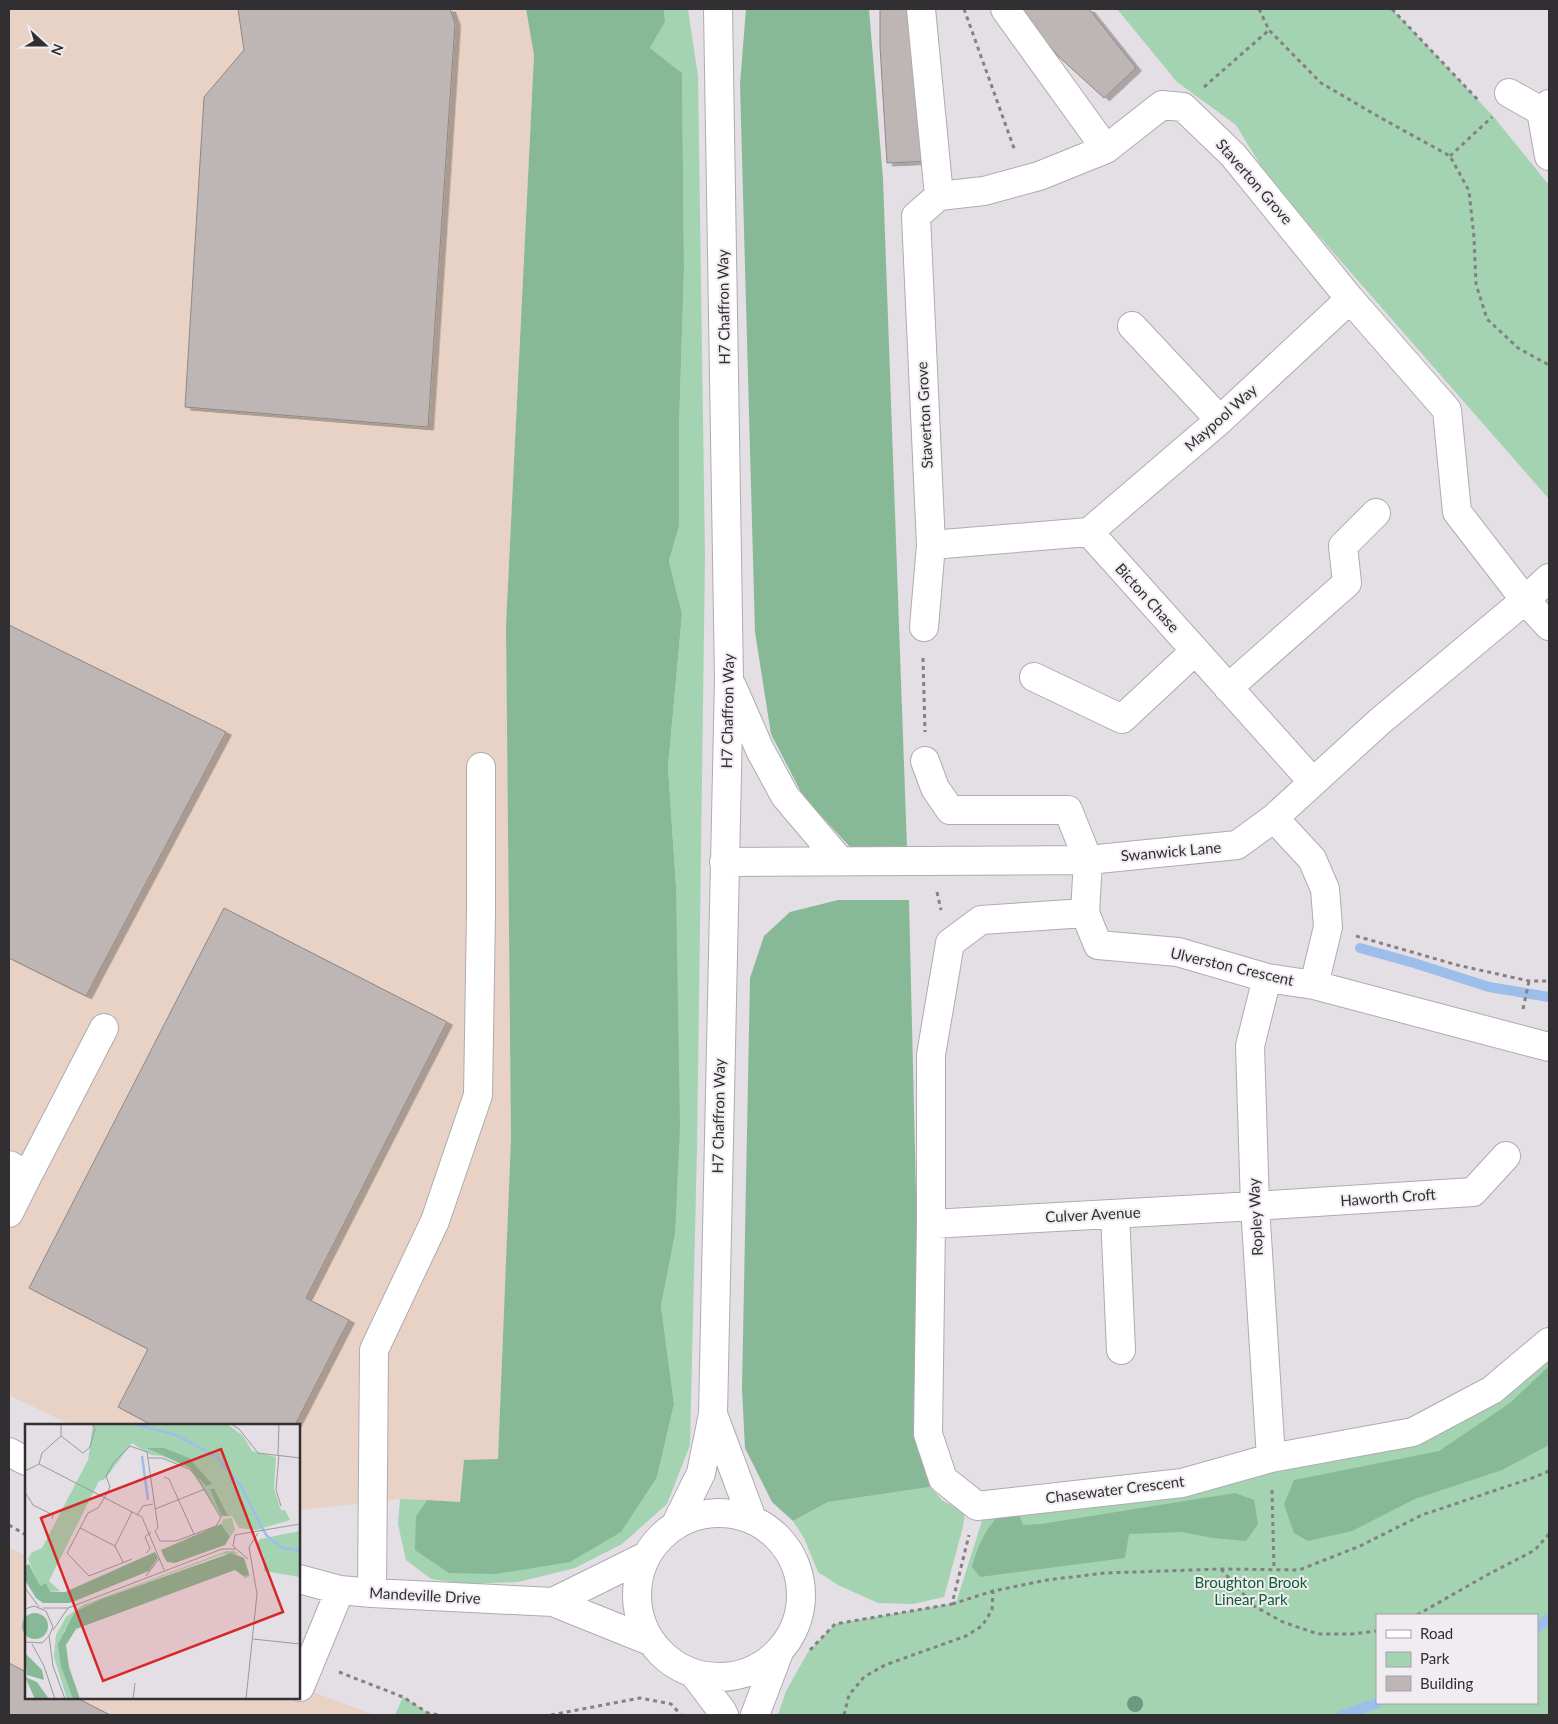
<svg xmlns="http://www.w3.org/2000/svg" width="1558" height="1724" font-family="Lato,sans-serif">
  <defs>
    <filter id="shadow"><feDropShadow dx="5.5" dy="3" stdDeviation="0" flood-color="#0004"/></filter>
  </defs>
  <rect width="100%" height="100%" fill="#e3dfe4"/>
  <path fill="#e8d2c5" d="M9 9H526L534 55 506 625 511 1138 498 1460H464L460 1502 400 1499 299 1510V1425H71L9 1395Z
    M9 1547 26 1556V1698H299V1687L375 1715H9Z"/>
  <path fill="#a4d3b2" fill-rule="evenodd" d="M664 9H688L698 76 705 556 697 1148 690 1445 667 1504 622 1544 575 1568 518 1582 465 1584 431 1579 406 1560 398 1524 400 1499 427 1500 416 1516 657 1477 674 1404 661 1306 675 1234 676 887 668 767 682 614 669 561 679 526V427L684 268 682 73 650 48 665 22Z
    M1117 9H1392L1493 116 1549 185V499L1269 179 1236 125 1177 82Z
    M1549 1356V1715H778L786 1691 808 1652 835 1624 956 1603 986 1508 1417 1442ZM1377 1615H1537V1703H1377Z
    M930 1487 942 1500 965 1513 963 1527 944 1597 913 1604 878 1603 838 1585 818 1572 804 1538 793 1521 828 1502Z
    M403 1697 428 1713 439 1715H395Z"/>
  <path fill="#87b996" d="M526 9H664L665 22 650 48 682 73 684 268 679 427V526L669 561 682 614 668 767 676 887 680 1127 675 1234 661 1306 674 1404 657 1477 621 1532 570 1562 495 1574 449 1573 415 1550 416 1516 427 1500 460 1502 464 1460 498 1459 511 1138 506 625 534 55Z
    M746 9H869L883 179 907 848 850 847 803 796 771 734 755 632 740 84Z
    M838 900H909L922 1446 930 1487 828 1502 793 1521 772 1502 745 1448 742 1389 750 978 764 936 790 912Z
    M1549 1366V1445L1502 1470 1415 1499 1352 1531 1308 1541 1294 1533 1284 1504 1294 1480 1439 1451 1510 1403Z
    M1235 1493 1254 1500 1258 1524 1246 1541 1213 1538 1182 1532 1129 1534 1125 1558 980 1577 972 1567C978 1545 986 1527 1003 1511L1018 1512 1023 1525 1041 1524Z"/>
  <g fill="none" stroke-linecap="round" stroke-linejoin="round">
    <path stroke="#9dbdea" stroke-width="10" d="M1360 948 1414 963 1489 987 1549 997
      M1537 1628 1549 1618
      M1342 1715 1378 1703"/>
  </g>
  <path fill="#bdb6b5" stroke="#8e8887" filter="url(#shadow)" d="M238 9H450L455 23 428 427 185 407 204 97 244 50Z
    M880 9H914L931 161 887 163 880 46Z
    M1019 9H1089L1136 68 1104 98 1058 56Z
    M9 625 226 732 86 996 9 958Z
    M224 908 447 1022 306 1298 349 1320 295 1425H152L118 1407 148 1349 29 1288Z
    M9 1663 26 1672V1698H77L110 1715H9Z"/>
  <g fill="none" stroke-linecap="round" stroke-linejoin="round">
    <g stroke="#afabb0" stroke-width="30">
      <path id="minor" d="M921 9 939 196
        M1005 9 1106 149
        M1509 93 1541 111 1549 104
        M1541 111 1549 156
        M1132 326 1220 420
        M1089 532 1220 420 1350 299
        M931 545 1089 532 1312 781
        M924 627 931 545 916 216 939 196 984 191 1039 176 1106 149 1162 105 1183 107 1233 155 1350 299 1447 410 1457 512 1525 600 1549 626
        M1034 677 1122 719 1195 651
        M732 686 760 750 785 796 840 861
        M1228 688 1347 583 1343 546 1376 513
        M925 761 935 788 950 810H1068L1088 860 1085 913
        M1274 818 1312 859 1325 889 1328 927 1314 985
        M724 862 1088 860 1237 845 1274 818 1379 722 1525 600 1549 578
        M1267 978 1250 1046 1255 1206 1271 1458
        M1549 1047 1314 985 1267 978 1178 952 1098 945 1085 913 981 920 950 943 931 1055V1224L928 1434 943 1479 977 1506 1182 1483 1271 1458 1413 1432 1492 1390 1549 1342
        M9 1165 28 1175 9 1213
        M28 1175 104 1028
        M1115 1214 1121 1350
        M931 1224 1255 1206 1473 1192 1506 1156
        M713 1414 752 1519
        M9 1452 26 1461
        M637 1595a82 82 0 1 1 164 0a82 82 0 1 1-164 0Z
        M675 1526 701 1473 713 1414 729 680 718 9
        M299 1579 340 1590 372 1593 553 1602 650 1641
        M372 1593 374 1350 435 1221 478 1095 481 913V767
        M553 1602 646 1556
        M694 1674 722 1711 724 1715
        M300 1687 340 1590
        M755 1715 779 1652"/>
    </g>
    <path stroke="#848184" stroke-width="3" stroke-dasharray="4 4" stroke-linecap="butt" d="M964 9 1015 151
      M1259 9 1269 30 1321 83 1381 118 1450 156 1469 191 1474 237 1476 284 1487 319 1518 348 1549 365
      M1392 9 1479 101
      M1204 87 1269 30
      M1450 156 1492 117
      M923 658 925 732
      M937 892 941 910
      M1356 936 1457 965 1529 981H1549
      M1523 1009 1529 981
      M1272 1490 1274 1570
      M9 1525 26 1535
      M1221 1569 1254 1606 1283 1622 1318 1634H1353L1377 1631
      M952 1604 993 1591 1047 1580 1105 1573 1220 1569 1299 1570 1360 1546 1422 1515 1532 1478 1549 1471
      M1417 1615 1487 1575 1535 1550 1549 1534
      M810 1650 835 1624 952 1604 969 1535
      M339 1672 403 1697 428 1713 439 1715
      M551 1715 640 1698 671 1704 681 1715
      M844 1715 849 1695 864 1677 885 1665 966 1636 982 1626 992 1610 993 1591"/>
    <use href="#minor" stroke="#fff" stroke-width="28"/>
  </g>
  <circle fill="#6d9983" cx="1135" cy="1704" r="8"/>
  <g text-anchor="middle" stroke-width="4" stroke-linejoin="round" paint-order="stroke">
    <g font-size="15" fill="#312f31" stroke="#f0ecf1">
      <text transform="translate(1254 182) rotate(49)" y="5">Staverton Grove</text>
      <text transform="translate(724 307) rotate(-91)" y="5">H7 Chaffron Way</text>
      <text transform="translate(925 415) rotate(-93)" y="5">Staverton Grove</text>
      <text transform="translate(1221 418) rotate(-42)" y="5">Maypool Way</text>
      <text transform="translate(1147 598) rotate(48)" y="5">Bicton Chase</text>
      <text transform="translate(728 711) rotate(-89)" y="5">H7 Chaffron Way</text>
      <text transform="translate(1171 852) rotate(-5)" y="5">Swanwick Lane</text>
      <text transform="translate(1232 967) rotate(13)" y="5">Ulverston Crescent</text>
      <text transform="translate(719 1116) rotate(-89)" y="5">H7 Chaffron Way</text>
      <text transform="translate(1388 1198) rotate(-4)" y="5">Haworth Croft</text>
      <text transform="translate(1093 1215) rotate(-3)" y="5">Culver Avenue</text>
      <text transform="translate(1256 1217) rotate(-93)" y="5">Ropley Way</text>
      <text transform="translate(1115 1490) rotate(-7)" y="5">Chasewater Crescent</text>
      <text transform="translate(425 1596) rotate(3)" y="5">Mandeville Drive</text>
    </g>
    <g font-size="15" fill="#0c6034" stroke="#f0ecf1">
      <text x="1251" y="1588">Broughton Brook<tspan x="1251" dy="17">Linear Park</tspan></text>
    </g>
  </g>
  <g transform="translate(25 1424)">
    <rect width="275" height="275" fill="#e3dfe4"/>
    <path d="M68 0H202L218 12 227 27 251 33 249 65 256 86H260L265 96 231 106 214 104 207 92 196 93 164 44 137 32 126 31 107 19 80 55 74 57 24 157 35 167 25 168 15 163 3 135 6 129 17 124 63 36ZM207 94 210 106 205 113 196 100 198 95ZM275 107V153L239 147V133L232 119 235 115ZM202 127H209L219 134 225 152 219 155V134L213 130H198L79 174 57 187 39 207 36 243 48 275H42L29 233 31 211 41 193 58 181Z" fill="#a4d3b2"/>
    <path d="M122 24H139L164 34 187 60 181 62 164 43ZM185 65H189L203 92 196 91ZM196 100 205 113 200 121 150 139 142 138 139 133 136 126ZM130 128 133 134 124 147 45 179H18L11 174 0 156V142L4 140 15 162 21 159 25 168H40ZM206 129 219 134 224 151 218 152 210 146 51 205 41 221 44 243 55 275H48L36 243 33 220 50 188 79 174ZM-3 202a13 13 0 1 1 26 0a13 13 0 1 1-26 0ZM0 229 17 246 19 256 2 251ZM0 253 12 258 24 275H10Z" fill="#87b996"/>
    <path fill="none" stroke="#9dbdea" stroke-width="2.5" d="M110 0 151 11 192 33 216 62 237 104M117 32 123 76M237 104 242 112 256 123 275 127"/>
    <path fill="none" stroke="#9c999c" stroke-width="1" d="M36 0V12L58 29 65 23 70 5 67 0M206 0 214 5 233 29 275 34M253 31 254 0M254 31 251 66 256 82M14 40 17 29 36 12M0 47 14 40 117 93 139 146M139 53 144 55 169 110M0 68 8 81 28 91 27 95M130 85 180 65M112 91 118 82 128 80M55 104 90 122M121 129 125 125 120 113 126 108M107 135 64 152 42 129 63 89 73 84 80 73 85 63 81 52 89 38 105 22 122 28 133 104 130 107 135 117H151L191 102 196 94 171 51 164 45 137 34H123M223 135 208 122 210 111 275 100M98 138 90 122 107 88M121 152 134 135M0 164 14 183M18 184H43L197 125H211M0 185 9 182 21 187 28 203 24 212 17 219 0 218M28 206 43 184M24 212 28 242 40 275M228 215 275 220M7 220 19 242 30 275M108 275 110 259M221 275 232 170 224 123 233 109"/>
    <path fill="#d62828" fill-opacity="0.15" stroke="#d62828" stroke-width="2.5" d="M196 25 258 188 78 257 16 94Z"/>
    <rect width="275" height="275" fill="none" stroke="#312f31" stroke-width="2.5"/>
  </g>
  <rect width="1558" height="1724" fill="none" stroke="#312f31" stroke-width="20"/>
  <rect x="1376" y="1614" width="162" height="90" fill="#f0ecf1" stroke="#a4a0a4"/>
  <rect x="1386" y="1630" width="25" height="8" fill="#ffffff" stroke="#a4a0a4"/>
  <text x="1420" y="1639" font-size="15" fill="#312f31">Road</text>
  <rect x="1386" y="1652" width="25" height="15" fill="#a4d3b2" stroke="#a4a0a4"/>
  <text x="1420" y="1664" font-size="15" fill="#312f31">Park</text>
  <rect x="1386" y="1676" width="25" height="15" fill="#bdb6b5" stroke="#a4a0a4"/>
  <text x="1420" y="1689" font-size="15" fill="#312f31">Building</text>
  <g transform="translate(45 45) rotate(111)" stroke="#f0ecf1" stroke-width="4" paint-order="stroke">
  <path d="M0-4L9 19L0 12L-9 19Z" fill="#312f31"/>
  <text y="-8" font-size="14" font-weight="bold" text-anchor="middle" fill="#312f31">N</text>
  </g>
</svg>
